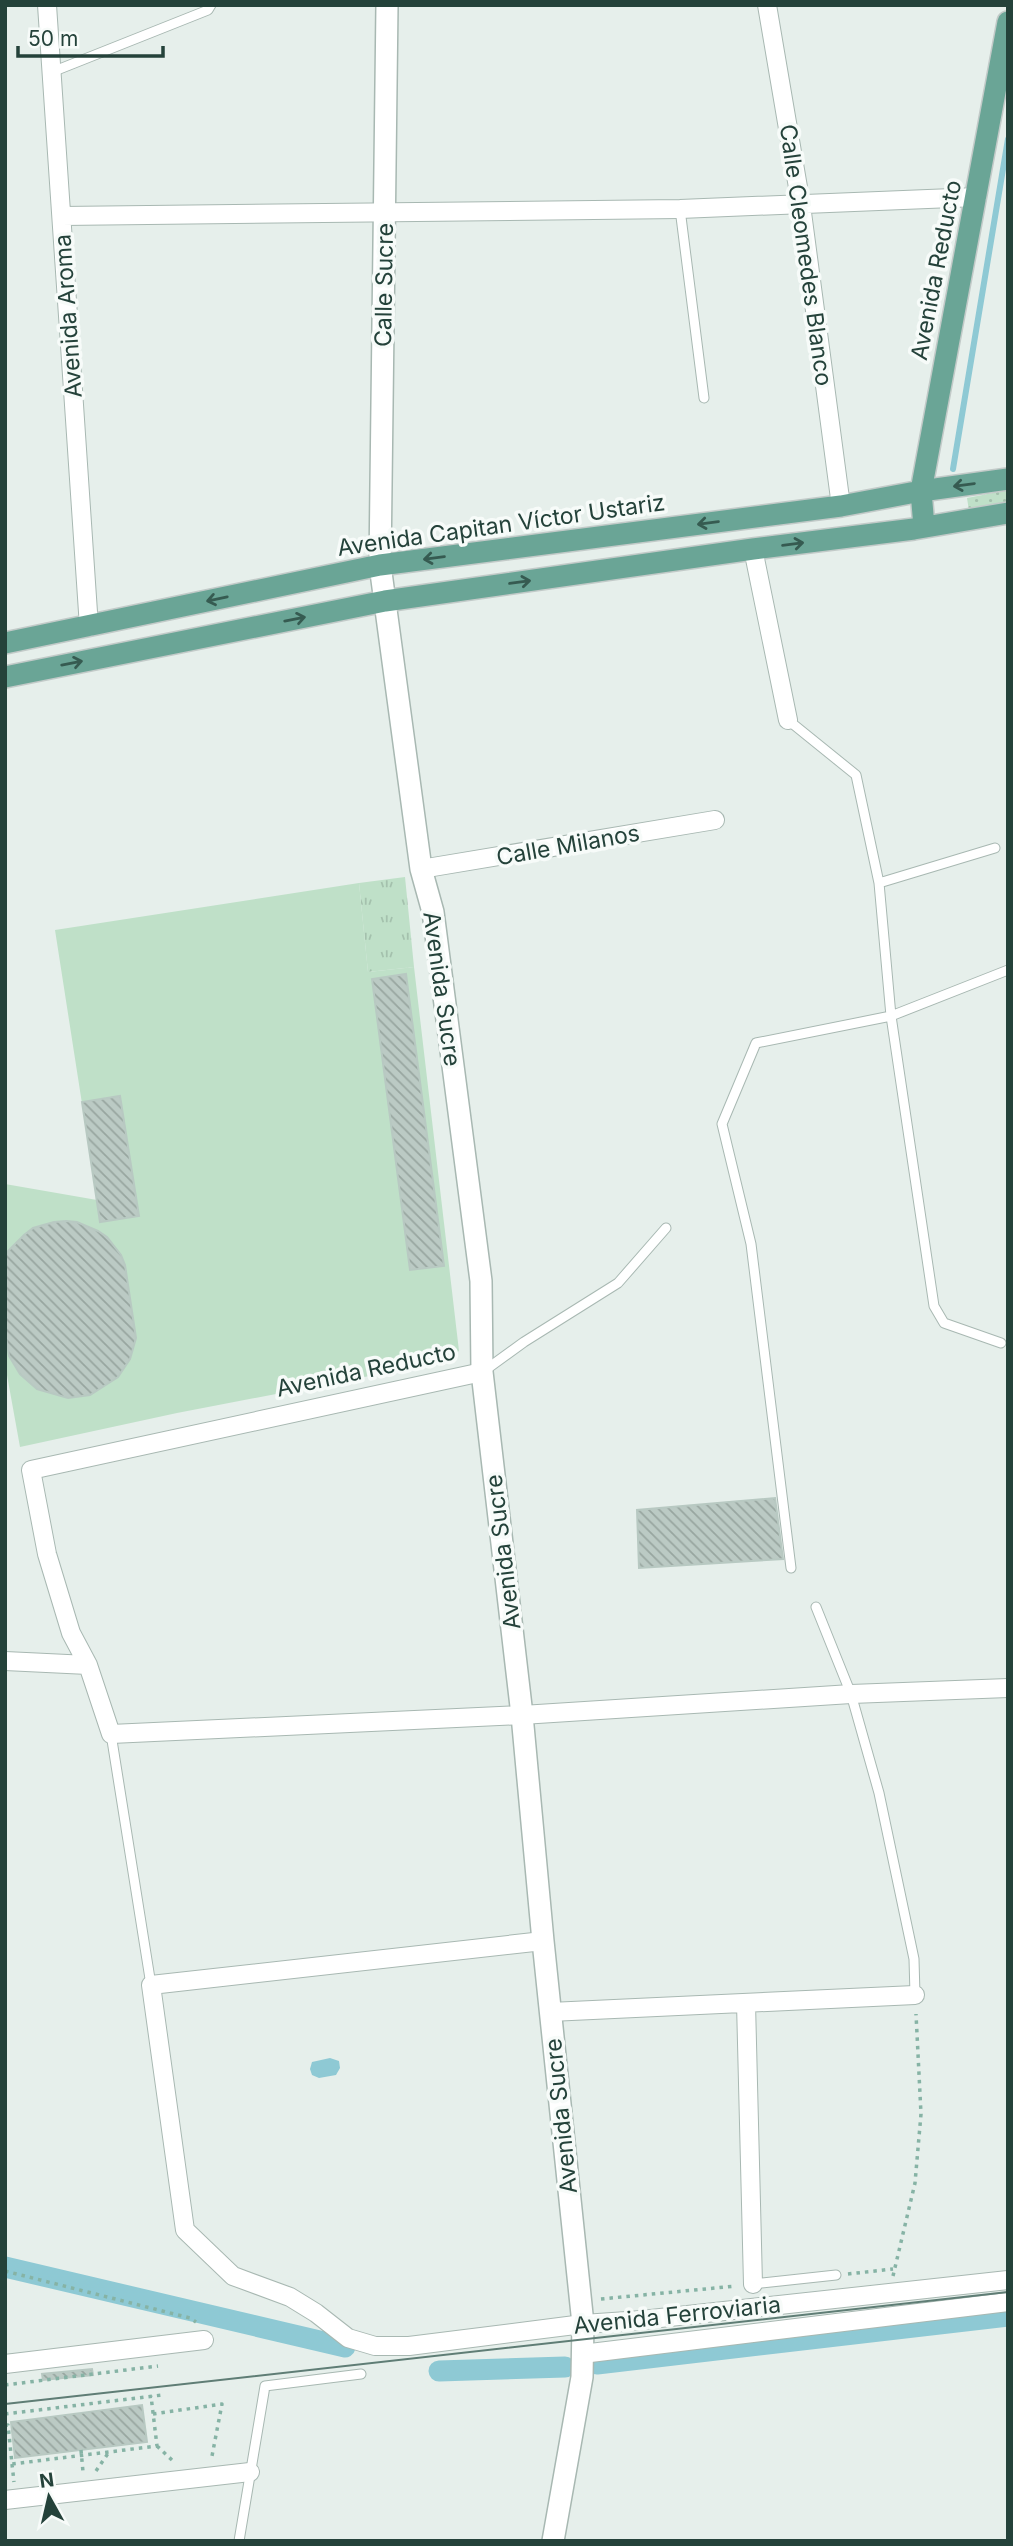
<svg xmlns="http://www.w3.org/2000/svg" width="1013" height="2546" font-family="Inter,sans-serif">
  <defs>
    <pattern id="grass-dots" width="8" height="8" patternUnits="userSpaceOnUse" patternTransform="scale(1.75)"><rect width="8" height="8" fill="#bfe0c8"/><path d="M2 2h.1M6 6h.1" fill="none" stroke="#a4c1ad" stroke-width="1.8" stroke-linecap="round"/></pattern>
    <pattern id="park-tufts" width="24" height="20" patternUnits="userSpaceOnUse" patternTransform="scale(1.75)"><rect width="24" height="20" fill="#bfe0c8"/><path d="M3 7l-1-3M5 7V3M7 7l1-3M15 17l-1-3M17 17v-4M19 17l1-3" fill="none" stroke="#a4c1ad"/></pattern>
    <pattern id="building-back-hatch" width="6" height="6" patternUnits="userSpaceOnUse" patternTransform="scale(1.75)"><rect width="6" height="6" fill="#bbcac4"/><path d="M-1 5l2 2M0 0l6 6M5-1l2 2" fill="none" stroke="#98a6a0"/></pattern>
  </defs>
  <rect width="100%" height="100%" fill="#e6efeb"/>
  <path fill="url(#grass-dots)" d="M1008 490V504L969 511 967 498Z"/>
  <path fill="url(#park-tufts)" d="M405 877 414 967 368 972 359 883Z"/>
  <path fill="#bfe0c8" d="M359 883 368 972 414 967 459 1351 442 1362 177 1413 20 1447 5 1364V1184L97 1200 55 930Z"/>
  <path fill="#8ec9d4" d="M330 2058 339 2061 340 2068 336 2075 319 2078 312 2075 310 2069 312 2062Z"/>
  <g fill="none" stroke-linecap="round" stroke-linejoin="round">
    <path stroke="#8ec9d4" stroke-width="6" d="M953 469 1008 139"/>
    <path stroke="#8ec9d4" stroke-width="21" d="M5 2267 345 2347
      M597 2364 1008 2316
      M439 2371 565 2367"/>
  </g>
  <path fill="url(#building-back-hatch)" stroke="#b8c9c2" stroke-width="2" d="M406 974 444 1266 410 1270 372 979Z
    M120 1096 139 1216 100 1222 82 1102Z
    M66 1221 77 1222 98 1231 107 1237 121 1255 125 1265 136 1338 130 1359 118 1377 90 1395 68 1398 37 1389 20 1374 9 1356 5 1331V1257L8 1251 24 1235 33 1228 54 1222Z
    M775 1498 783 1559 639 1568 637 1510Z
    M92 2369 93 2375 43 2380 42 2374Z
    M142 2405 147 2442 15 2458 11 2422Z"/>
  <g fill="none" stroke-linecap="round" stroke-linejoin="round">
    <g stroke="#a8b8b2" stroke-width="11">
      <path id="service" d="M52 72 208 10 211 5
        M680 209 704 398
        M788 720 856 775 879 883 891 1016 934 1306 944 1323 1001 1343
        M879 883 995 848
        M484 1371 524 1342 618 1283 666 1228
        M791 1568 751 1244 722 1124 756 1043 891 1016 1008 970
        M816 1607 851 1694 879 1793 914 1959 915 1995
        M111 1734 151 1985
        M753 2284 836 2275
        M239 2541 265 2386 361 2374"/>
    </g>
    <g stroke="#a8b8b2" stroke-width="20">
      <path id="minor" d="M47 5 89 627
        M767 5 801 205 841 506
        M62 216 680 209 977 197
        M753 549 788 720
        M421 869 715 820
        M482 1372 31 1470 47 1554 71 1633 88 1665 111 1734 522 1715 851 1694 1008 1688
        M5 1661 88 1665
        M543 1941 151 1985 185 2230 233 2276 290 2297 316 2313 348 2338 375 2346H409L583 2324 642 2320 1008 2280
        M746 2003 753 2284
        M550 2012 915 1995
        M582 2354 1008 2302
        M5 2364 204 2340
        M5 2500 250 2472"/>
    </g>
    <g stroke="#a8b8b2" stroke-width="24">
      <path id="tertiary" d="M387 5 380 565 421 869 433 912 481 1281 482 1372 522 1715 543 1941 583 2324 582 2377 553 2541"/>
    </g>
    <g stroke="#c2cac8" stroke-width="24">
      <path id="primary" d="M924 527 921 491 1008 22
        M5 643 380 565 841 506 921 491 1008 479
        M5 677 385 601 753 549 914 529 1008 513"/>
    </g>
    <path stroke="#86b3a5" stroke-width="3.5" stroke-dasharray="3.5 5" stroke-linecap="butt" d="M5 2271 190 2318 196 2322
      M848 2274 893 2269
      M893 2276 915 2183 921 2114 916 2014
      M601 2299 736 2286
      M5 2385 158 2366
      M5 2414 162 2395
      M153 2414 222 2404 212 2456
      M5 2425H8L12 2464 157 2446 151 2396
      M157 2446 173 2461
      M81 2450 83 2472
      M12 2464 14 2482
      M96 2471 109 2452"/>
    <use href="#service" stroke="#fff" stroke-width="9"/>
    <use href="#minor" stroke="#fff" stroke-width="18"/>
    <use href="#tertiary" stroke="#fff" stroke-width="21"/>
    <use href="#primary" stroke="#6aa596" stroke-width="21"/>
    <path stroke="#5f7d75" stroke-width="2" d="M5 2404 1008 2292"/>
  </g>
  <defs><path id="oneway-shaft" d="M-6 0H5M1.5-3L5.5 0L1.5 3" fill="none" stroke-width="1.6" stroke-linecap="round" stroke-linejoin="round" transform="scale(1.75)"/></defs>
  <g stroke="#365b51">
    <use href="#oneway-shaft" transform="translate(964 485) rotate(172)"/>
    <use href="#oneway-shaft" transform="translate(708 523) rotate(173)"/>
    <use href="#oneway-shaft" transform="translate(793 544) rotate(-7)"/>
    <use href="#oneway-shaft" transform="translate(434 558) rotate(173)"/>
    <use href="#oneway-shaft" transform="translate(520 582) rotate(-8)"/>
    <use href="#oneway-shaft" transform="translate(217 599) rotate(168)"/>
    <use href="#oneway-shaft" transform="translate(295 619) rotate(-11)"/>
    <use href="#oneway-shaft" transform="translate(72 663) rotate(-11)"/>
  </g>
  <g text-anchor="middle" stroke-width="7" stroke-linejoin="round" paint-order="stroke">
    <g font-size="23" fill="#24423a" stroke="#f7fbf9">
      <text transform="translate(806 255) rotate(82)" y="8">Calle Cleomedes Blanco</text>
      <text transform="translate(936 270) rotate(-79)" y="8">Avenida Reducto</text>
      <text transform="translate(384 285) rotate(-89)" y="8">Calle Sucre</text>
      <text transform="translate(68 316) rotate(-94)" y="8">Avenida Aroma</text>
      <text transform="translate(501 525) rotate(-8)" y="8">Avenida Capitan Víctor Ustariz</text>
      <text transform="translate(568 845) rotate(-10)" y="8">Calle Milanos</text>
      <text transform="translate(442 989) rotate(82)" y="8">Avenida Sucre</text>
      <text transform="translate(366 1370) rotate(-12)" y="8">Avenida Reducto</text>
      <text transform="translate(503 1552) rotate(-97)" y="8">Avenida Sucre</text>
      <text transform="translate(561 2116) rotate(-96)" y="8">Avenida Sucre</text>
      <text transform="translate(677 2315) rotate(-6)" y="8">Avenida Ferroviaria</text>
    </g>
  </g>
  <rect width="1013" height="2546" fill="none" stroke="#24423a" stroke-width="14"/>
  <g transform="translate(49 2497) rotate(352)" stroke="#f7fbf9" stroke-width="5" paint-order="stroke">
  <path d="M0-5L12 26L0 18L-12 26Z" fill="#24423a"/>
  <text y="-10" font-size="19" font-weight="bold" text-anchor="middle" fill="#24423a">N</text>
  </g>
  <path d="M18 46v10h145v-10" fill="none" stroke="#24423a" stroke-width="3.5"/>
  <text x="28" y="46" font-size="21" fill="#24423a" stroke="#f7fbf9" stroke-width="5" paint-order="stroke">50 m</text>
</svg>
